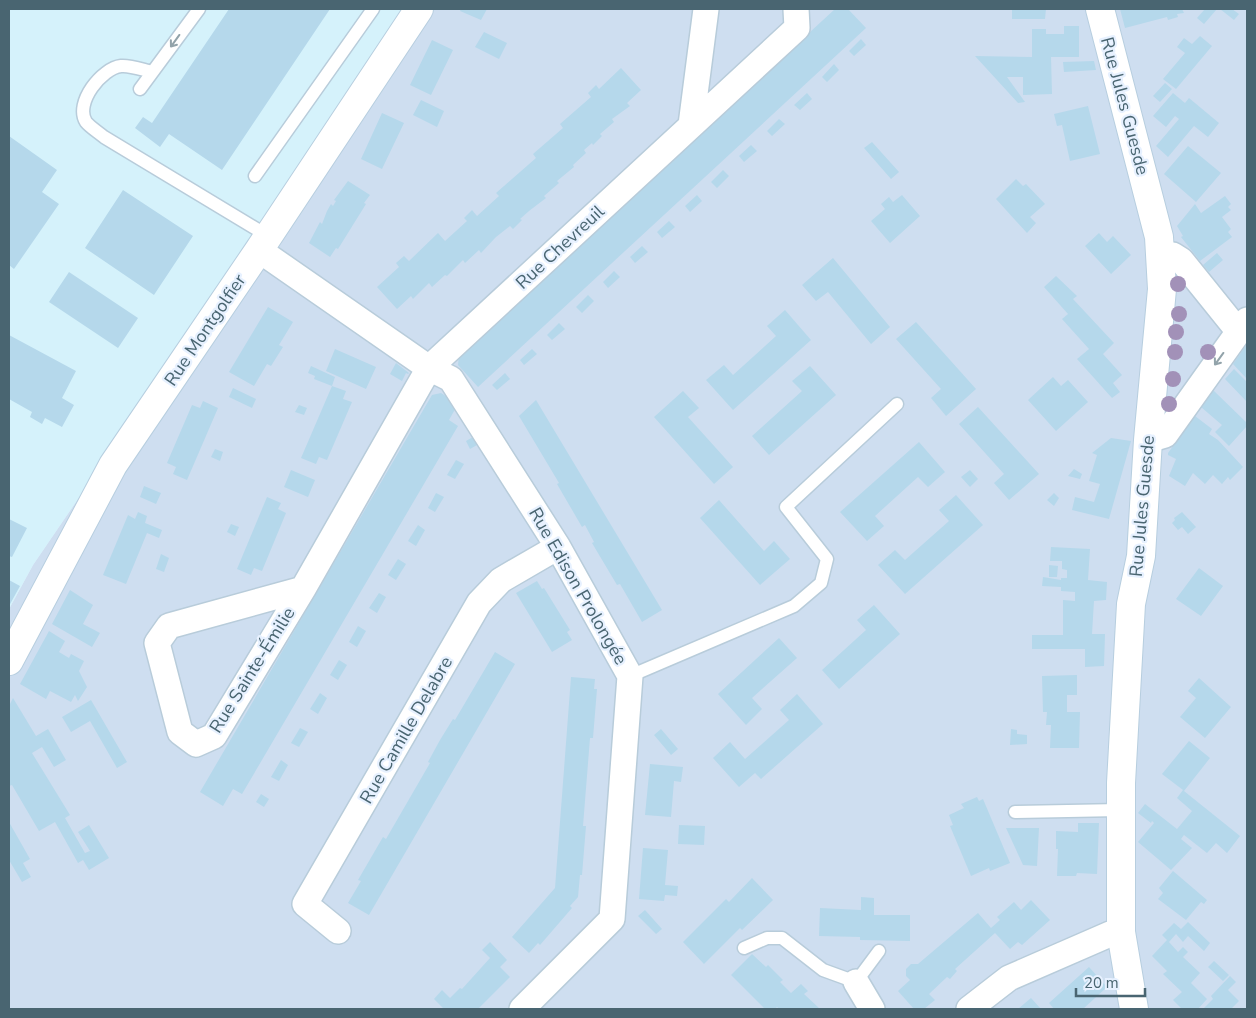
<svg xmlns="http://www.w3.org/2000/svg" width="1256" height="1018" font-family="'Nunito Sans',sans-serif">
  <rect width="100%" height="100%" fill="#e1ecfb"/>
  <path fill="#cedef0" d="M412 9H1247V1009H9V609L33 565Z"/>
  <path fill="#d5f2fb" d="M9 9H412L33 565 9 609Z"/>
  <path fill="#b5d8eb" d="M229 9H330L222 170 169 134 160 147 135 128 143 117 152 123Z
    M461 9H487L481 20 460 11Z
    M835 9H848L866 28 478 387 458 365 459 355Z
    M1012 9H1046L1045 19H1012Z
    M1120 9H1182L1184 13 1177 14 1178 17 1168 20 1167 17 1125 28Z
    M1205 9H1217L1204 24 1197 18Z
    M1220 9H1232L1239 14 1234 20Z
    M1064 26H1079V57H1051L1052 94 1023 95V77H1007L1025 102 1018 103 975 56 1032 57V29H1046V34H1064Z
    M484 32 507 43 499 59 475 47Z
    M1200 36 1212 46 1176 89 1163 79 1185 53 1177 47 1184 38 1192 44Z
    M861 39 866 45 854 56 849 51Z
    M432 40 453 50 431 95 410 85Z
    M1094 61 1096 70 1064 72 1063 62Z
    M834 64 839 70 827 82 822 77Z
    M621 68 641 90 627 103 630 106 612 119 614 122 600 134 602 136 593 145 592 143 584 150 586 153 573 165 574 167 557 181 559 183 544 196 546 198 529 211 520 219 522 220 513 229 510 226 496 237 481 253 479 250 465 263 463 260 447 276 445 275 432 287 429 283 413 299 411 296 397 309 377 287 399 267 396 263 404 256 409 261 438 233 445 241 467 221 464 218 472 210 477 216 499 196 496 193 536 158 533 154 563 128 560 124 591 97 588 93 596 85 599 89Z
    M1165 83 1172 89 1160 102 1153 96Z
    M807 93 812 99 800 110 794 105Z
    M1173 93 1185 103 1189 98 1219 123 1208 137 1194 126 1168 157 1156 146 1179 119 1175 116 1166 127 1153 116Z
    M421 100 444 111 437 127 413 115Z
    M1088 106 1100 154 1070 161 1062 125 1057 126 1054 114Z
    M382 113 404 123 382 169 361 159Z
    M779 119 785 124 772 136 767 131Z
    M9 136 57 170 42 192 59 204 14 269 9 265Z
    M872 142 899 172 891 179 864 148Z
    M751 145 757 151 744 162 739 156Z
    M1188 146 1221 173 1196 202 1164 174Z
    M723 170 729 176 717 188 711 182Z
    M1016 179 1023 186 1026 184 1045 204 1030 217 1036 223 1027 233 996 199Z
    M348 181 370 195 364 203 366 204 338 249 336 248 330 257 309 243 320 222 322 224 327 211 331 204 333 206 336 201 334 200Z
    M123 190 193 236 154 295 85 248Z
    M697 195 702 201 690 212 685 206Z
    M902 195 920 216 890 243 871 221 885 209 881 204 889 197 893 202Z
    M1225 196 1231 204 1228 207 1231 210 1222 217 1231 229 1228 232 1232 237 1200 261 1181 237 1183 236 1177 226 1195 204 1201 213Z
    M669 221 675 227 662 238 657 232Z
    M1099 233 1107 242 1113 236 1131 255 1111 274 1085 246Z
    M642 246 648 252 635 263 630 257Z
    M1217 253 1223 260 1209 272 1203 265Z
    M833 258 890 327 871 344 828 292 816 301 802 285Z
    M614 271 620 277 608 288 603 282Z
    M69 272 138 318 118 348 49 302Z
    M1056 276 1077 296 1073 299 1114 343 1103 354 1122 375 1113 383 1120 392 1112 398 1077 359 1089 349 1062 319 1068 314 1044 287Z
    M588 295 594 301 582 313 576 307Z
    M268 307 293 322 279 345 283 347 271 366 267 364 254 386 229 372Z
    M785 310 811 340 733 410 706 380 724 365 733 375 776 336 767 326Z
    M916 322 976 389 946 416 931 398 941 389 896 339Z
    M559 323 565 329 552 340 547 335Z
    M9 335 76 371 62 398 74 405 62 427 45 418 42 424 30 417 32 412 9 399Z
    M1247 344V379L1233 364Z
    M335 349 376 367 366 389 326 371Z
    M532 349 537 354 524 365 520 360Z
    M396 363 409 373 408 374 406 373 402 381 390 374Z
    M311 366 335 377 332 386 314 379 315 376 308 373Z
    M810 366 836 395 769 455 752 436 802 391 792 381Z
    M1234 369 1247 382V402L1225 379Z
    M505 373 510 379 497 390 492 385Z
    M1053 377 1061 386 1068 380 1088 402 1056 431 1028 400Z
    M332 386 346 391 343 399 352 402 327 460 319 457 316 464 301 458Z
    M233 388 256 399 252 408 229 397Z
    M1213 390 1247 423V426L1229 446 1215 432 1222 425 1201 407Z
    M683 391 699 408 688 417 733 467 714 484 654 417Z
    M441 393 458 404 449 420 458 426 242 794 233 789 223 806 200 792 432 395Z
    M536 400 662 610 642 622 620 584 617 585 592 543 594 542 585 525 582 527 557 484 559 483 519 416Z
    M203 401 218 408 187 480 173 474 176 467 167 463 192 405 200 408Z
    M299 405 307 408 304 415 295 412Z
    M978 407 1039 474 1009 500 994 483 1004 474 959 424Z
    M1195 416 1212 429 1209 434 1218 440 1243 467 1230 480 1228 477 1222 484 1213 475 1205 484 1193 473 1185 486 1169 476 1176 459 1168 455V453Z
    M473 437 477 445 470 449 466 441Z
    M1111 438 1131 441 1109 519 1072 510 1075 497 1094 502 1100 484 1089 481 1097 455 1092 453Z
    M919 442 945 472 928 487 918 477 875 516 884 526 867 541 840 512Z
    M215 449 223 452 220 461 211 457Z
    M456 460 464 464 455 479 447 475Z
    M1074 469 1082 474 1080 479 1068 476Z
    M291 470 315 480 308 497 284 487Z
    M970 470 978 479 970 487 961 477Z
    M144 486 161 493 156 504 140 497Z
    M436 493 444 497 435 512 428 508Z
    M1054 493 1059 498 1054 506 1047 500Z
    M956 495 983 525 905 594 878 565 895 550 905 560 949 521 939 510Z
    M267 497 281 503 278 509 286 513 262 571 254 568 251 575 237 569Z
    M719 500 764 551 774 541 790 559 760 585 700 518Z
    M138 512 147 516 145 523 162 530 159 538 147 533 126 584 103 575 128 515 135 519Z
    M1182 512 1196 527 1188 534 1182 527 1178 530 1172 523 1175 520 1174 518Z
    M9 519 27 528 12 557 9 556Z
    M231 524 239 527 235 536 227 532Z
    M418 525 425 530 416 546 408 541Z
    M1051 547 1090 549 1088 580 1107 582 1106 600 1094 601 1092 634H1105L1104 666 1085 667V649H1032V635H1063V600L1075 601V592L1061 591V587L1042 586 1043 577 1061 580V578H1067V570L1062 569V561H1050Z
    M161 554 169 558 164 572 156 569Z
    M398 559 406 564 396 580 388 575Z
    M1049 565 1058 566 1057 577H1049Z
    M1199 568 1223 586 1201 616 1176 599Z
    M9 580 20 586 9 606Z
    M537 581 542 589 544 588 570 630 567 632 572 640 552 652 516 593Z
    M70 590 93 605 83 624 100 633 92 647 52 624Z
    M379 593 386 597 377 613 369 608Z
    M874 605 900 634 839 689 822 670 866 630 857 620Z
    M358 626 366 631 357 647 349 642Z
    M49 631 65 641 59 652 69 658 71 654 84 661 79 671 87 687 78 701 75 695 71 702 50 691 46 699 20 684Z
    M779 638 797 658 752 698 762 709 746 725 718 694Z
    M495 652 515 664 369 915 348 903 361 881 358 880 383 837 386 839 430 763 428 762 440 740 453 719 455 720Z
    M339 660 347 665 338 680 330 675Z
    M1077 675V695H1067V712H1080L1079 748H1050L1051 725H1046L1047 712H1043L1042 676Z
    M571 677 595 679 594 689H597L593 738H590L583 826H586L582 875H580L578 897 570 906 572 908 540 945 538 943 529 953 512 937 555 888Z
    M1199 678 1231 707 1205 738 1180 717 1196 698 1188 691Z
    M320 693 327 698 318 714 310 709Z
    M797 694 823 724 761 779 755 773 739 787 713 758 730 742 745 759 789 720 780 710Z
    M13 698 36 736 48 729 66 760 54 767 42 747 32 753 70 815 65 818 85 853 90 851 78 832 89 825 109 858 89 870 83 860 78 863 55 822 39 831 12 785 9 786V706Z
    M91 700 127 762 117 768 90 721 71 732 62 717Z
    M300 728 308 732 299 747 291 743Z
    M661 729 678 749 671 755 654 735Z
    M1011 729 1017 730V734L1027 735V744L1010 745Z
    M1189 741 1210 758 1184 791 1240 836 1227 853 1216 843 1207 853 1184 835 1181 839 1192 848 1171 870 1138 842 1154 823 1152 821 1151 823 1138 813 1145 804 1177 829 1192 811 1177 798 1183 790 1162 774Z
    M281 760 288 765 279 781 271 777Z
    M650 764 683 767 681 782 674 781 671 817 645 815Z
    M261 794 269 799 264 807 256 802Z
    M977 797 979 801 983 799 1010 863 990 871 989 868 971 876 950 826 953 825 949 815 964 808 961 804Z
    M9 822 30 859 23 863 31 877 22 882 9 860Z
    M1078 823H1099L1097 874 1077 873 1076 876H1057L1058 849H1056V831L1078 832Z
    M679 825 705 826 704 845 678 844Z
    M1006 828H1039L1037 866 1023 865Z
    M643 848 668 850 665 885 678 886 677 896 665 895 664 901 639 899Z
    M1173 871 1207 900 1204 904 1201 902 1186 920 1158 899 1163 893 1159 888Z
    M752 878 773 900 742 930 740 928 704 964 683 942 726 899 729 902Z
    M861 897 874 898V915H910V941L860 940V937L819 936 820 908 861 910Z
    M1031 900 1050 920 1022 945 1018 942 1010 949 995 933 955 969 957 971 950 979 947 977 929 994 935 1000 924 1009H914L898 991 910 980 906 976V969L911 964H918L978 913 991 928 1000 920 997 917 1014 902 1021 910Z
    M645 910 662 929 656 934 638 916Z
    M1188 922 1210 943 1204 951 1188 936 1183 942 1176 934 1169 942 1178 952 1183 947 1188 952 1183 957 1200 973 1191 983 1207 999 1198 1009H1182L1173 1000 1182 992 1163 974 1167 971 1152 956 1167 940 1162 935 1174 923 1181 929Z
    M490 942 507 960 500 967 510 977 478 1009H444L434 999 442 990 450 998 460 988 462 989 490 958 482 950Z
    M752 954 766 967 768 965 783 980 780 982 791 993 801 984 808 991 804 994 820 1009H779L777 1007 775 1009H765L731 975Z
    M1214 961 1229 975 1223 981 1208 967Z
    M1089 967 1107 987 1083 1009H1054L1049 1003Z
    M1230 976 1236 982 1228 990 1239 1001 1232 1008 1234 1009H1203L1213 999 1211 996Z
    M1031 998 1041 1009H1018Z"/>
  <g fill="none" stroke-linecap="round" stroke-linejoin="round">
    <g stroke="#b8ccda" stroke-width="15">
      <path id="lane" d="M152 72C143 70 130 65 121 66 102 68 74 103 86 122 90 127 98 132 104 137L268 236
        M140 89 199 9
        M255 176 373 9
        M630 676 794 606 821 583 827 559 786 507 897 404
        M1015 812 1120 810
        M744 948 767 938H782L823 970 856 982 879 951"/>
    </g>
    <g stroke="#b8ccda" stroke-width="28">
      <path id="street" d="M691 125 706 9
        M259 250 429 368 451 379 558 547 630 676 612 919 522 1009
        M1161 257 1173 255 1181 260 1239 332
        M1148 440 1165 435 1247 320
        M303 589 169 626 157 643 180 732 196 744 214 736 303 589 429 368 797 28 796 9
        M338 931 305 904 479 603 501 580 558 547
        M856 982 872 1009
        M969 1009 1009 978 1110 934 1121 932"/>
    </g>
    <g stroke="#b7cedf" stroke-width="30">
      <path id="secondary" d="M1100 9 1159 237 1162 289 1148 440 1141 556 1131 604 1121 783V932L1134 1009
        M9 661 113 465 259 250 419 9"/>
    </g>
    <use href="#lane" stroke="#fff" stroke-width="12"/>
    <use href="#street" stroke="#fff" stroke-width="25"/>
    <use href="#secondary" stroke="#fff" stroke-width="28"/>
  </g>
  <g fill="#a291b8">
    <circle cx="1178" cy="284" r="8"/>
    <circle cx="1179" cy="314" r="8"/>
    <circle cx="1176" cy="332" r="8"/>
    <circle cx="1175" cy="352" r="8"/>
    <circle cx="1208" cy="352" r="8"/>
    <circle cx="1173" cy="379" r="8"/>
    <circle cx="1169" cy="404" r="8"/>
  </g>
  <defs><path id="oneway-shaft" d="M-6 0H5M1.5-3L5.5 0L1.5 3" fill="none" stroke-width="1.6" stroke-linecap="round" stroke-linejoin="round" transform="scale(1.25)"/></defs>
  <g stroke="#92a3aa">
    <use href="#oneway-shaft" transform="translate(175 41) rotate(126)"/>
    <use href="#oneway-shaft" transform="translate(1219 359) rotate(126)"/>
  </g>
  <g text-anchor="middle" stroke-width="4.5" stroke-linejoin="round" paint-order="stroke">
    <g font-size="18" fill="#496571" stroke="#e7f1ff">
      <text transform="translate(1125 106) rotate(75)" y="6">Rue Jules Guesde</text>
      <text transform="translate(560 247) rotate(-43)" y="6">Rue Chevreuil</text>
      <text transform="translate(205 330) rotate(-56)" y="6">Rue Montgolfier</text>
      <text transform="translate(1142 506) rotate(-85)" y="6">Rue Jules Guesde</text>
      <text transform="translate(578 586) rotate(60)" y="6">Rue Edison Prolongée</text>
      <text transform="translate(252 670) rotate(-58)" y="6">Rue Sainte-Émilie</text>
      <text transform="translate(406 730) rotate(-60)" y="6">Rue Camille Delabre</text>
    </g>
  </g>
  <rect width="1256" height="1018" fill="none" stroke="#496571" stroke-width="20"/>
  <path d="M1076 988v8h69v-8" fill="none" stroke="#496571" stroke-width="2.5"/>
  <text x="1084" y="988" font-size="15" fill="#496571" stroke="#e7f1ff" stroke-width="4" paint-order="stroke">20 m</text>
</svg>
